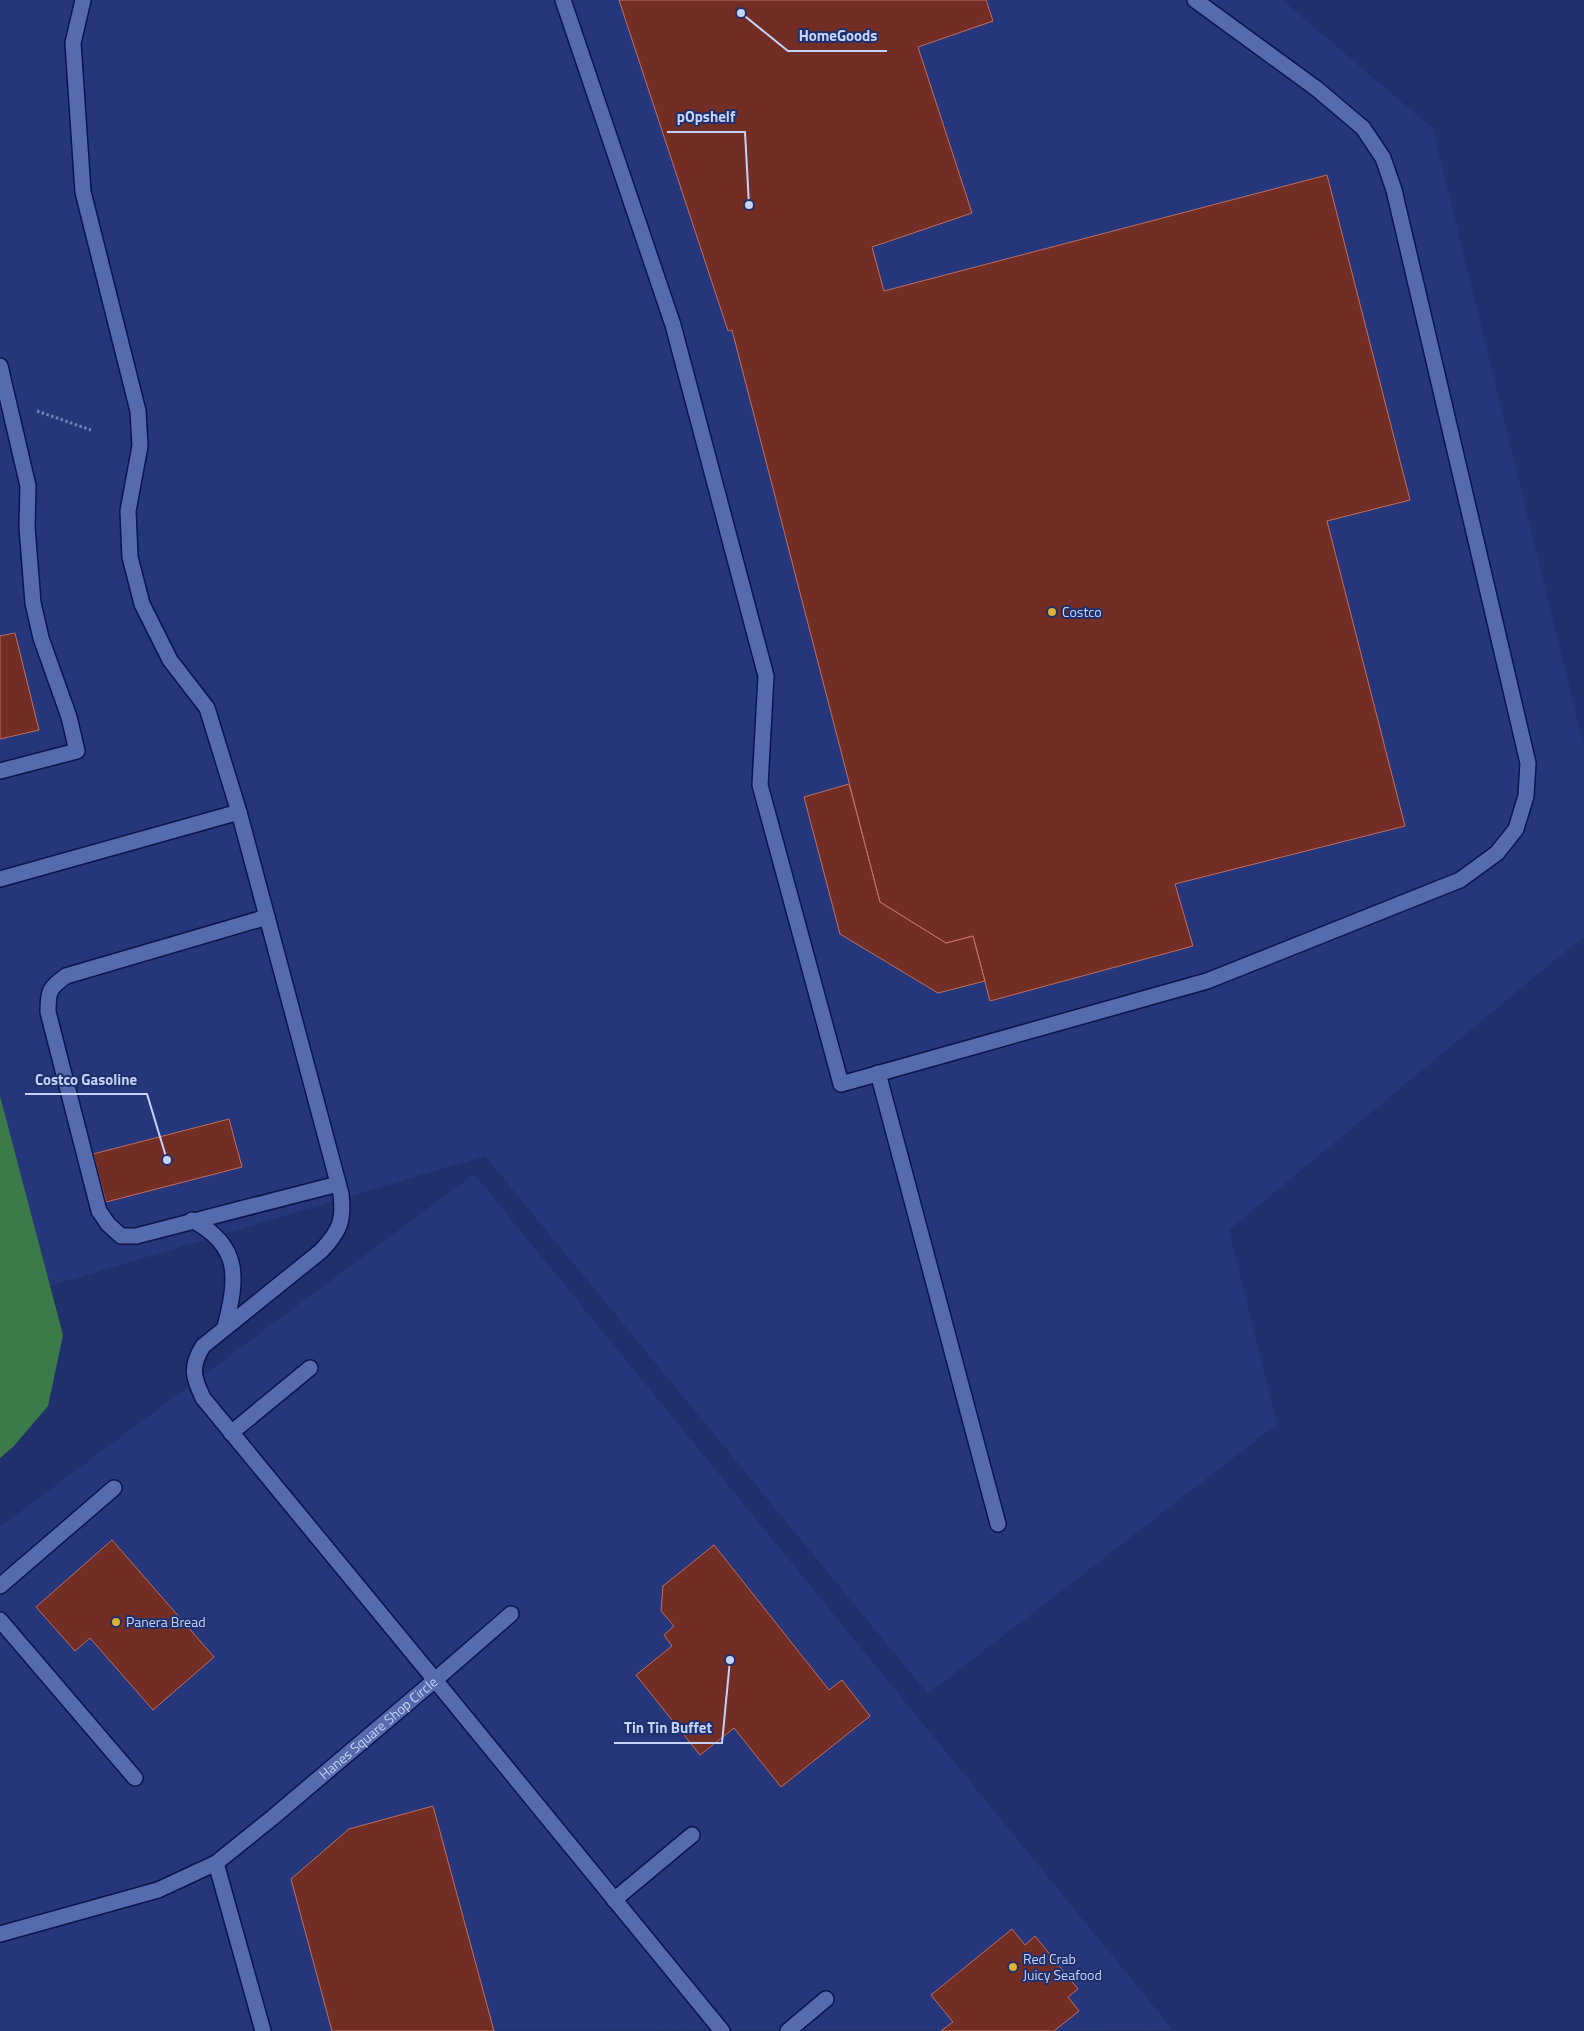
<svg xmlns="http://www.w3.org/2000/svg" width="1584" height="2031" font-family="'Titillium Web',sans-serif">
  <rect width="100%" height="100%" fill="#20306c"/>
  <path fill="#25377a" d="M0 0H1282L1433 129 1584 747V936L1229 1230 1277 1424 928 1694 485 1156 0 1301Z
    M474 1174 1173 2030 0 2031V1527Z"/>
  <path fill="#3c7a4a" d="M0 1096 63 1335 48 1406 13 1447 0 1458Z"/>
  <path fill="#722d25" stroke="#c16e62" d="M619 0H986L993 21 918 47 972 213 872 247 884 291 1327 175 1410 500 1327 521 1405 826 1175 884 1193 946 990 1001 973 936 946 943 880 902 732 330 728 331Z
    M15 633 39 730 0 739V636Z
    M849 784 880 902 946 943 973 936 985 981 938 993 840 934 804 797Z
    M229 1119 242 1167 106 1202 93 1154Z
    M112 1540 214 1657 153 1710 90 1638 75 1651 36 1607Z
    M714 1545 829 1690 842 1680 870 1716 781 1787 734 1728 700 1755 636 1675 672 1646 664 1635 674 1626 661 1611 663 1586Z
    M433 1806 494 2031H332L291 1879 349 1829Z
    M1012 1929 1025 1945 1035 1936 1078 1989 1068 1997 1079 2011 1054 2031H941L953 2022 931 1995Z"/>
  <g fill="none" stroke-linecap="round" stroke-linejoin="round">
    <g stroke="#0b144f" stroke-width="18">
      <g id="minor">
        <path d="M83 0 73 43 83 192 138 411 140 446 128 511 130 557 142 604 170 660 207 708 239 812 341 1194C344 1221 340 1231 321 1251L203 1346C190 1367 193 1377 203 1398L435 1680 511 1614"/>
        <path d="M563 0 673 325 766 676 760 785 841 1084 1207 981 1460 880 1497 853 1516 829 1526 796 1528 763 1394 190 1383 158 1363 128 1317 89 1195 0"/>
        <path d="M0 366 28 486 27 527 33 603 41 638 69 717 77 751 0 771"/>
        <path d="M0 879 239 812"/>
        <path d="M267 917 66 976C49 988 48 991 48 1012L99 1211 108 1224 121 1236H136L338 1184"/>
        <path d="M878 1073 998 1524"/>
        <path d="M192 1220C242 1246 237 1279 225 1327"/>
        <path d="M231 1433 310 1368"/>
        <path d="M0 1586 114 1488"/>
        <path d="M0 1620 135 1778"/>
        <path d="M216 1863 263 2031"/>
        <path d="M614 1900 692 1835"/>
        <path id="s1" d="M0 1934 158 1890 216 1863 272 1818 435 1680 722 2031"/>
        <path d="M788 2031 826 1999"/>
      </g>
    </g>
    <path stroke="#7483b3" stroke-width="3" stroke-dasharray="2.5 2.5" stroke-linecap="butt" d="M37 411 91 430"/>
    <use href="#minor" stroke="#566bad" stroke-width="15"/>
  </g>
  <g fill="#dcb233" stroke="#20306c" stroke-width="2">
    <circle cx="1052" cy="612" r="5"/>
    <circle cx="116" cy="1622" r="5"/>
    <circle cx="1013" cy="1967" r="5"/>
  </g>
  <g text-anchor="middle" stroke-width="4" stroke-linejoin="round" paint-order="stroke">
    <g font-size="14" fill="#c5d3f8" stroke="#20306c" text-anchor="start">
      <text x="1062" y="617">Costco</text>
      <text x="126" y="1627">Panera Bread</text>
      <text x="1023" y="1964">Red Crab<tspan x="1023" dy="16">Juicy Seafood</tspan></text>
    </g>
    <g font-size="14" fill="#c5d3f8" stroke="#20306c">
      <text dy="5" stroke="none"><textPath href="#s1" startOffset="439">Hanes Square Shop Circle</textPath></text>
    </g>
  </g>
  <path fill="none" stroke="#c5d3f8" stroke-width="2" d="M741 13L788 51H887M749 205L745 132H667M167 1160L147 1094H25M730 1660L722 1743H614"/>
  <g fill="#c5d3f8" stroke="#20306c" stroke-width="2">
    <circle cx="741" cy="13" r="5"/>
    <circle cx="749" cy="205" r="5"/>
    <circle cx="167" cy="1160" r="5"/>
    <circle cx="730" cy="1660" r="5"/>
  </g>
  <g font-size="15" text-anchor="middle" font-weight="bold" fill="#c5d3f8" stroke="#20306c" stroke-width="4" stroke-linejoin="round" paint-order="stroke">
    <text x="838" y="41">HomeGoods</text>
    <text x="706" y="122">pOpshelf</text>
    <text x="86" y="1085">Costco Gasoline</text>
    <text x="668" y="1733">Tin Tin Buffet</text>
  </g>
</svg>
